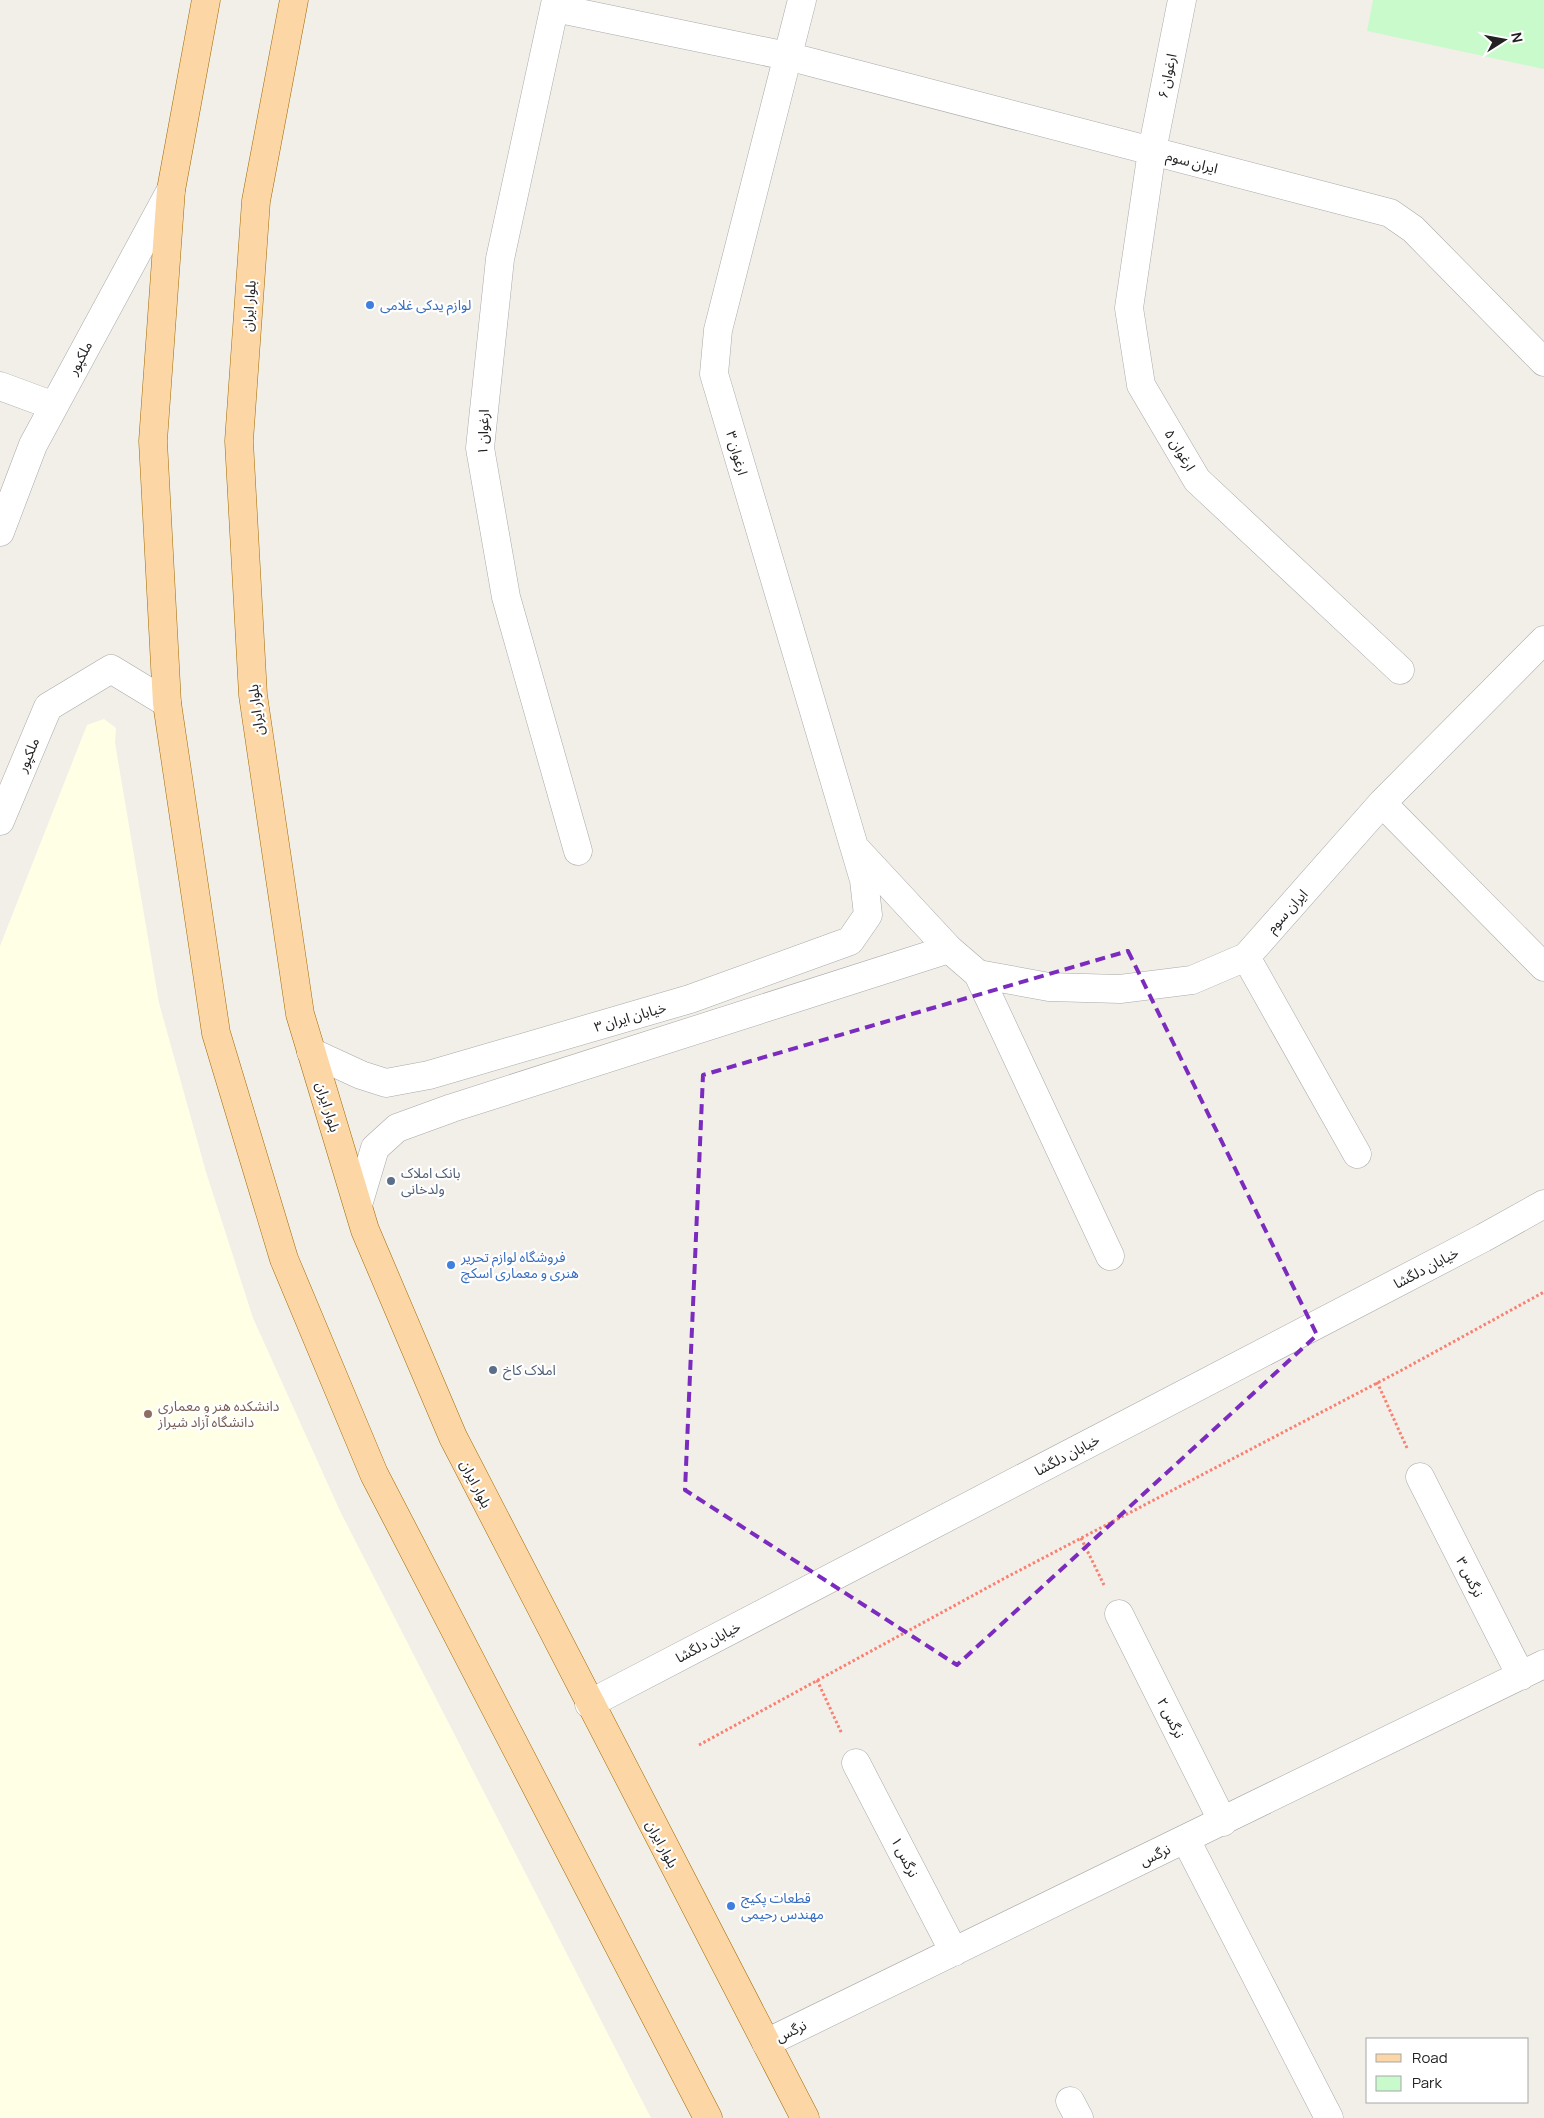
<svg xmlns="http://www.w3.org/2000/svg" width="1544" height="2118" font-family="Manrope,'Noto Sans Arabic',sans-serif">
  <rect width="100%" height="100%" fill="#f2efe9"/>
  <path fill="#ffffe5" d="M104 719 116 728 115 743 159 1003 206 1172 253 1318 340 1511 651 2118H0V946L87 725Z"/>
  <path fill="#c8facc" d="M1373 0H1544V69L1367 31Z"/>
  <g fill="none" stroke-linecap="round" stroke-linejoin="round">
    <g stroke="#a9a9a9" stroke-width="29">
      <path id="minor" d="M556 0 500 259 480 448 506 597 578 851
        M1182 0 1152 151 1129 308 1141 385 1197 480 1400 670
        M555 8 787 56 1390 213 1413 229 1544 362
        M0 386 54 406
        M0 532 33 445 171 190
        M1382 803 1544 967
        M0 821 48 707 111 669 167 703
        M858 851 949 949 978 974 1049 987 1120 989 1192 980 1246 957 1382 803 1544 640
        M1246 957 1357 1154
        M978 974 1110 1256
        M311 1052 361 1075 386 1083 429 1075 690 999 850 941 868 915 864 880 714 374 718 330 802 0
        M358 1205 375 1148 397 1128 452 1108 949 949
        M1420 1477 1521 1676
        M1119 1614 1223 1822
        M589 1704 1483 1238 1544 1204
        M856 1763 954 1952
        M1186 1840 1329 2118
        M766 2043 1544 1664
        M1070 2101 1079 2118"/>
    </g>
    <g stroke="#a06b00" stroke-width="29">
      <path id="major" d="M206 0 171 190 153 441 167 703 216 1033 284 1259 374 1474 708 2118
        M294 0 256 201 239 441 253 695 300 1014 365 1230 453 1437 805 2118"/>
    </g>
    <path stroke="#fa8072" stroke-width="3" stroke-dasharray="2.5 2.5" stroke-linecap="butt" d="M1377 1382 1407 1448
      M1081 1538 1104 1585
      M817 1680 842 1734
      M699 1745 1005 1578 1402 1370 1544 1292"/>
    <use href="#minor" stroke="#fff" stroke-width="28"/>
    <use href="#major" stroke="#fcd6a4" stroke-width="28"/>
  </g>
  <path fill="none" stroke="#7b2cbf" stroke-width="4" stroke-dasharray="10 6" stroke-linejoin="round" d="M1128 951 1317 1335 957 1665 685 1490 703 1075Z"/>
  <g fill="#3f7fe0" stroke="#fff" stroke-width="2">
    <circle cx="370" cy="305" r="5"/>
    <circle cx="451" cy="1265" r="5"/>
    <circle cx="731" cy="1906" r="5"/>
  </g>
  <g fill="#5c6f8a" stroke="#fff" stroke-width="2">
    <circle cx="391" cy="1181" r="5"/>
    <circle cx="493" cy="1370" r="5"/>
  </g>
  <circle fill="#8d6e63" stroke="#fff" stroke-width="2" cx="148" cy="1414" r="5"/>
  <g text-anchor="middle" stroke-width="4.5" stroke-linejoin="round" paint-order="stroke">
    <g font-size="14" fill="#222" stroke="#fff">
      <text transform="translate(1167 76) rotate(-78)" y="5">ارغوان ۶</text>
      <text transform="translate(1192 162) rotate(15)" y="5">ایران سوم</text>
      <text transform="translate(249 306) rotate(-86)" y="5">بلوار ایران</text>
      <text transform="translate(80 358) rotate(-62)" y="5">ملکپور</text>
      <text transform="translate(483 432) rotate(-88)" y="5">ارغوان ۱</text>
      <text transform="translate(1180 450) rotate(59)" y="5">ارغوان ۵</text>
      <text transform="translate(737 453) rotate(74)" y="5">ارغوان ۳</text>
      <text transform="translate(256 710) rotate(-97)" y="5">بلوار ایران</text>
      <text transform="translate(28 755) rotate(-67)" y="5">ملکپور</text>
      <text transform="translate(1287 911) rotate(-48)" y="5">ایران سوم</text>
      <text transform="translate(630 1017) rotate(-16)" y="5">خیابان ایران ۳</text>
      <text transform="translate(328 1107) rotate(73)" y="5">بلوار ایران</text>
      <text transform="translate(1426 1268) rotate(-28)" y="5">خیابان دلگشا</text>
      <text transform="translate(1067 1455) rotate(-28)" y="5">خیابان دلگشا</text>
      <text transform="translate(476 1484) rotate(63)" y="5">بلوار ایران</text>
      <text transform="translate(1470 1577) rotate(63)" y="5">نرگس ۳</text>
      <text transform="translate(708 1642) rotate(-28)" y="5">خیابان دلگشا</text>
      <text transform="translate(1171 1718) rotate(63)" y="5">نرگس ۲</text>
      <text transform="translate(662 1844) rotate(62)" y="5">بلوار ایران</text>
      <text transform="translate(1155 1855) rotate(-26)" y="5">نرگس</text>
      <text transform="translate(905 1857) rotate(63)" y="5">نرگس ۱</text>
      <text transform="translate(791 2031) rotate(-26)" y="5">نرگس</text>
    </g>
    <g font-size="14" fill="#366cbe" stroke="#fff" text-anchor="start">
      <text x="380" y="310">لوازم یدکی غلامی</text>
      <text x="461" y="1262">فروشگاه لوازم تحریر<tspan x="461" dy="16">هنری و معماری اسکچ</tspan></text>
      <text x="741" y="1903">قطعات پکیج<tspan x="741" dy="16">مهندس رحیمی</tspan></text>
    </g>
    <g font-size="14" fill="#4e5e75" stroke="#fff" text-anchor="start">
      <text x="401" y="1178">بانک املاک<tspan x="401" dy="16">ولدخانی</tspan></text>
      <text x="503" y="1375">املاک کاخ</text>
    </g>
    <g font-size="14" fill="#785e54" stroke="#fff" text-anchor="start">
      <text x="158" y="1411">دانشکده هنر و معماری<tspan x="158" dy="16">دانشگاه آزاد شیراز</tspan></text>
    </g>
  </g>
  <rect x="1366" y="2038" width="162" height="65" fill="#ffffff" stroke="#a7a7a7"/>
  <rect x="1376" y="2054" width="25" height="8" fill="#fcd6a4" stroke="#a7a7a7"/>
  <text x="1412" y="2063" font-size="15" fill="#222222">Road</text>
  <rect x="1376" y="2076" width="25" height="15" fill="#c8facc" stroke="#a7a7a7"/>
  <text x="1412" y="2088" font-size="15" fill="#222222">Park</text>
  <g transform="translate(1504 40) rotate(79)" stroke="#ffffff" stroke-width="4" paint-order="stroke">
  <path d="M0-4L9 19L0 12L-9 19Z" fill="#222222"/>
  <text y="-8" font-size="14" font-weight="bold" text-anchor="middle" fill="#222222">N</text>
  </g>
</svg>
